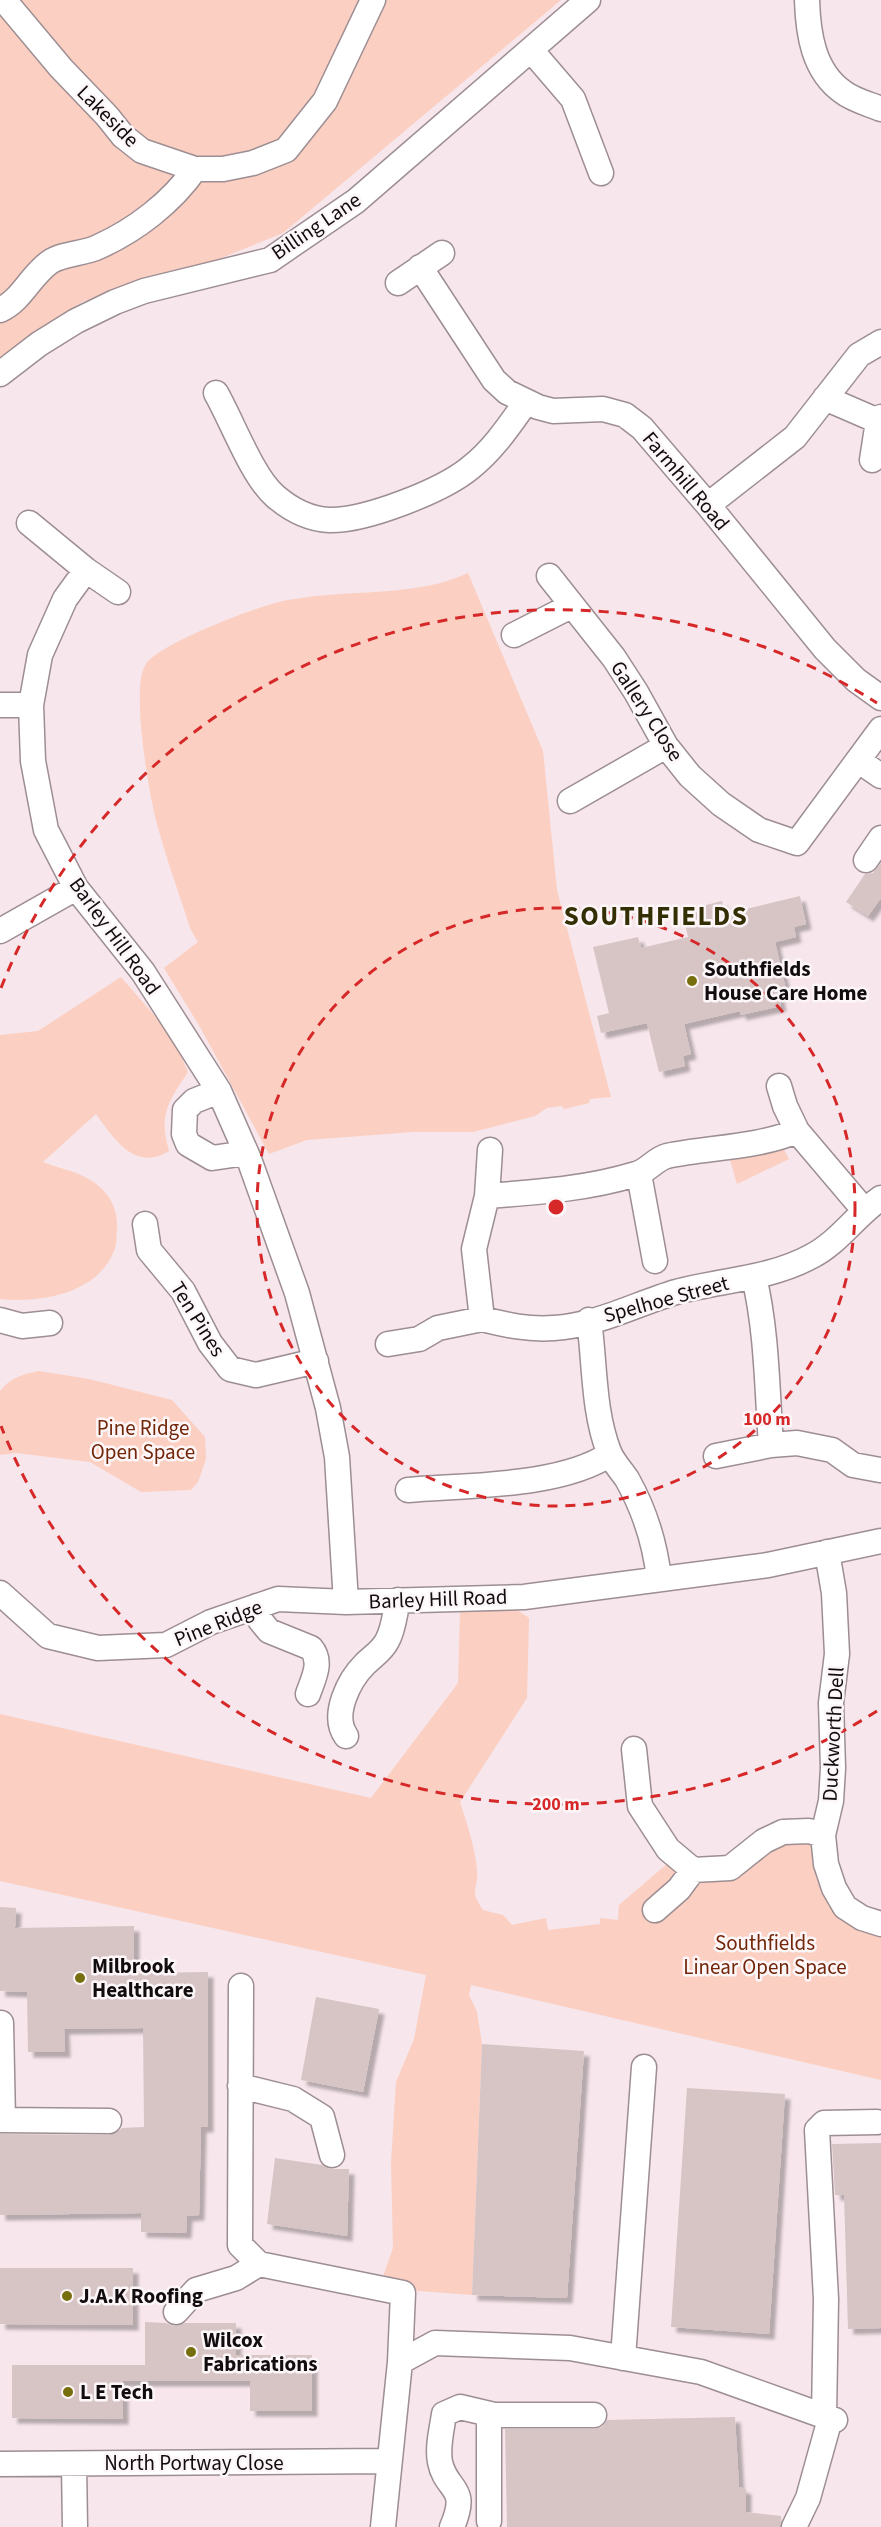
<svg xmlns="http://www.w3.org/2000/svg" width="881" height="2527" font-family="'Source Sans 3',sans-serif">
  <defs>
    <filter id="shadow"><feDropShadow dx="5.5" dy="5.5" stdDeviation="1.5" flood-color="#0004"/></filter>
  </defs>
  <rect width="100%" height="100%" fill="#f7e6eb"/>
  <path fill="#fbcfc1" d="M0 0H561L283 233 219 259 153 275 82 302 24 339 0 362Z
    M468 573 543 751 557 890 611 1097 590 1099 589 1103 564 1109 562 1106 547 1108 535 1116 473 1132H413L307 1140 269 1154 200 1027 164 968 198 942 190 928C179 892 165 856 156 820 149 793 130 685 146 664 160 644 247 611 272 604 283 600 296 599 308 597 360 590 419 596 468 573Z
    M121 977 172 1036 188 1072C169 1101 158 1115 169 1151 135 1172 114 1139 96 1114L43 1162C65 1171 82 1171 101 1188 113 1200 118 1213 117 1230 116 1235 117 1243 115 1248 100 1294 40 1303 0 1299V1035L38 1031Z
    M781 1144 789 1159 737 1184 728 1153Z
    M39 1371 89 1379 172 1400 205 1437 206 1459 198 1482 191 1490 141 1492 90 1462 16 1453 0 1455V1391C10 1378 23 1374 39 1371Z
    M514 1608 529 1618 527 1698 460 1802C467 1824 475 1847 477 1870 479 1891 468 1888 483 1910L503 1915 512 1925 546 1918 548 1930 600 1924V1918L618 1920 619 1905 668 1863 693 1870 809 1831 834 1888 881 1924V2080L471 1985 469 1995 477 2012 482 2044 472 2295 379 2288 393 2248 391 2162 396 2082 414 2039 426 1975 0 1881V1714L371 1798 458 1683 460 1610Z"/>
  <path fill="#d7c5c6" filter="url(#shadow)" d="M881 863V898L868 916 846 902 865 874 873 873Z
    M800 896 806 924 794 927 796 937 775 942 787 994 779 996 781 1006 741 1015 740 1011 684 1024 691 1054 683 1056 685 1066 659 1072 647 1023 601 1033 597 1016 609 1013 593 947 638 937 641 948 688 937 682 911 722 901 725 914Z
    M0 1907 16 1908 15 1928 134 1926V1973L208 1972V2127H201L199 2215 187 2216 186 2233 141 2232V2213L0 2215V2134L109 2135 116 2133 122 2128 144 2127 143 2028 64 2029 65 2052H28L27 1992 0 1991Z
    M316 1997 379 2009 363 2092 301 2080Z
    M482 2044 584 2051 567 2298 472 2295Z
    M687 2088 785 2094 769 2334 671 2327Z
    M881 2143V2328L848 2329 844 2195H835L832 2144Z
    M275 2158 322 2165 329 2169H349L347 2236 267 2224Z
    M0 2268H133V2325L0 2324Z
    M145 2322 166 2323 174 2326 185 2323H236V2355H312V2411H250V2381H123V2419L12 2418V2365H145Z
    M735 2417 739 2487 746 2489V2512L781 2516 780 2527H507L505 2429H594L602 2427 607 2420Z"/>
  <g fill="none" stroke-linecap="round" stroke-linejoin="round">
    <g stroke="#9d8e93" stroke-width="27">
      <path id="minor" d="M4 0 61 68 107 116 123 136 142 151 195 169H223L253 163 286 150 325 101 373 0
        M807 0C808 33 813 71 843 92 853 100 869 104 881 109
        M531 50 573 99 601 173
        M420 267 494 380 507 392 538 407 553 411 603 409 625 415 642 428 708 505 825 649 856 680 881 698
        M398 283 442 253
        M0 310C22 300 30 276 50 262 63 253 84 254 98 247 136 230 172 202 195 169
        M0 374 39 344 76 321 115 302 144 291 270 260 356 201 588 0
        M216 393C232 421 252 476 275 496 290 509 309 519 329 520 365 521 442 491 470 468 493 450 509 426 526 402
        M825 398 878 421
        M872 460 878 421 881 417
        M708 505 795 437 859 355 881 342
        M29 523 86 570 118 592
        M86 570 65 599 40 655 31 705 33 761 46 830 76 888 143 972 219 1091 249 1159 297 1293 328 1408 337 1457 346 1602
        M549 576 614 658 636 692 666 746 690 776 721 804 759 830 797 843 881 729
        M514 635 571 606
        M0 705H31
        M859 761 881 776
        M570 801 666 746
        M866 860 881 838
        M0 931 76 888
        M779 1086 785 1106 797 1131
        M219 1091 194 1101 185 1110 184 1134 188 1144 212 1158 246 1153
        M490 1150 487 1196 474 1249 482 1319C507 1325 528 1330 554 1328 595 1326 636 1304 676 1292 721 1280 770 1279 812 1256 839 1242 856 1215 881 1198
        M639 1174 655 1261
        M487 1196C538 1192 587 1189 636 1174 648 1171 655 1159 667 1156 711 1147 756 1148 797 1131L864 1210
        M145 1224 149 1250 183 1291 210 1343 230 1369 256 1375 316 1361
        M754 1277C767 1331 767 1390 771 1445
        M0 1320 22 1326 50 1323
        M589 1320C595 1364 593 1411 609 1452 613 1462 621 1470 627 1479 645 1511 655 1542 659 1579
        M388 1344 419 1339 438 1328 482 1319
        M716 1456 771 1445 797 1443 832 1450 853 1465 880 1470
        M408 1490C467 1485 561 1487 610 1454
        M827 1552 834 1593 837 1654 831 1703 833 1768 831 1801 823 1835 826 1864 834 1888 845 1907 862 1918 881 1924
        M0 1593 48 1636 98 1648 166 1645 211 1622 278 1599 346 1602 524 1597 768 1565 881 1541
        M257 1606 260 1620 269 1631 311 1648C323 1662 313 1679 308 1694
        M346 1736C331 1715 349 1680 365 1664 373 1656 382 1651 387 1641 394 1629 395 1612 398 1600
        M634 1749 640 1806 668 1849 693 1870 730 1868 764 1841 783 1832 809 1831 823 1835
        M655 1910 679 1889 693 1870
        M241 1986 240 2245 259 2264
        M1 2023 3 2120
        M240 2086 293 2099 322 2117 332 2155
        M0 2120 109 2121
        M259 2264 403 2293 400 2362
        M176 2312 196 2290 236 2278 259 2264
        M623 2358 644 2067
        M489 2414V2521
        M824 2417 826 2299 817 2130 824 2123 877 2122
        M0 2464 388 2461
        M74 2464 75 2527
        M383 2527 400 2362 435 2343 570 2348 701 2372 835 2420
        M452 2527C470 2485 446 2492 440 2462 437 2447 442 2429 444 2414L460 2407 494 2415H594
        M794 2527 808 2498 830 2419"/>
    </g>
    <use href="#minor" stroke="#fff" stroke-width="24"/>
  </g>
  <g fill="none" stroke="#d62828" stroke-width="3" stroke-dasharray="10 8">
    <circle cx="556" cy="1207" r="299"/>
    <path d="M877 1711A597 597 0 0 1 1 1426M1 988A597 597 0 0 1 877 703"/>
  </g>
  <g fill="#776e0d" stroke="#fdf6f8" stroke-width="2">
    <circle cx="692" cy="981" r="6"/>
    <circle cx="80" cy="1978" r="6"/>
    <circle cx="67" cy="2296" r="6"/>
    <circle cx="191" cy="2352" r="6"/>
    <circle cx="68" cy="2392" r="6"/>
  </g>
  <g text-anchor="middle" stroke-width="5" stroke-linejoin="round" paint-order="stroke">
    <g font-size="21" fill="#110c0e" stroke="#fdf6f8">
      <text transform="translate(108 116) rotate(45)" y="7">Lakeside</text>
      <text transform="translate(316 226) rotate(-34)" y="7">Billing Lane</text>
      <text transform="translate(686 481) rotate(50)" y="7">Farmhill Road</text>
      <text transform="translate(647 711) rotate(57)" y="7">Gallery Close</text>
      <text transform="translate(115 936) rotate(54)" y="7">Barley Hill Road</text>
      <text transform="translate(666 1299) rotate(-15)" y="7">Spelhoe Street</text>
      <text transform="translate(198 1319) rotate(58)" y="7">Ten Pines</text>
      <text transform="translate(438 1599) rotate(-2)" y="7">Barley Hill Road</text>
      <text transform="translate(218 1623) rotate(-22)" y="7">Pine Ridge</text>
      <text transform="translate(833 1734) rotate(-87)" y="7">Duckworth Dell</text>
      <text x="194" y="2470">North Portway Close</text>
    </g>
    <g font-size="21" font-weight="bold" fill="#110c0e" stroke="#fdf6f8" text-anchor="start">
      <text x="704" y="976">Southfields<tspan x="704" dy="24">House Care Home</tspan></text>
      <text x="92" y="1973">Milbrook<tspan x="92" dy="24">Healthcare</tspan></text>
      <text x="79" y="2303">J.A.K Roofing</text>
      <text x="203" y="2347">Wilcox<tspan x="203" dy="24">Fabrications</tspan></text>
      <text x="80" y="2399">L E Tech</text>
    </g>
    <g font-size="21" fill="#722609" stroke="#fdf6f8">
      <text x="143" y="1435">Pine Ridge<tspan x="143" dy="24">Open Space</tspan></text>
      <text x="765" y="1950">Southfields<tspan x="765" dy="24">Linear Open Space</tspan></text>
    </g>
    <g font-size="27" font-weight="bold" letter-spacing="1.5" fill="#332e03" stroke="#fdf6f8">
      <text x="656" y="925">SOUTHFIELDS</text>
    </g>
  </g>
  <circle cx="556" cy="1207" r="9" fill="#d62828" stroke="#fdf6f8" stroke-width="3"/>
  <g font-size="18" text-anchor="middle" font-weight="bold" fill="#d62828" stroke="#fdf6f8" stroke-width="5" stroke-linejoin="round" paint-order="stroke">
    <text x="767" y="1425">100 m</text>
    <text x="556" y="1810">200 m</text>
  </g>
</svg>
